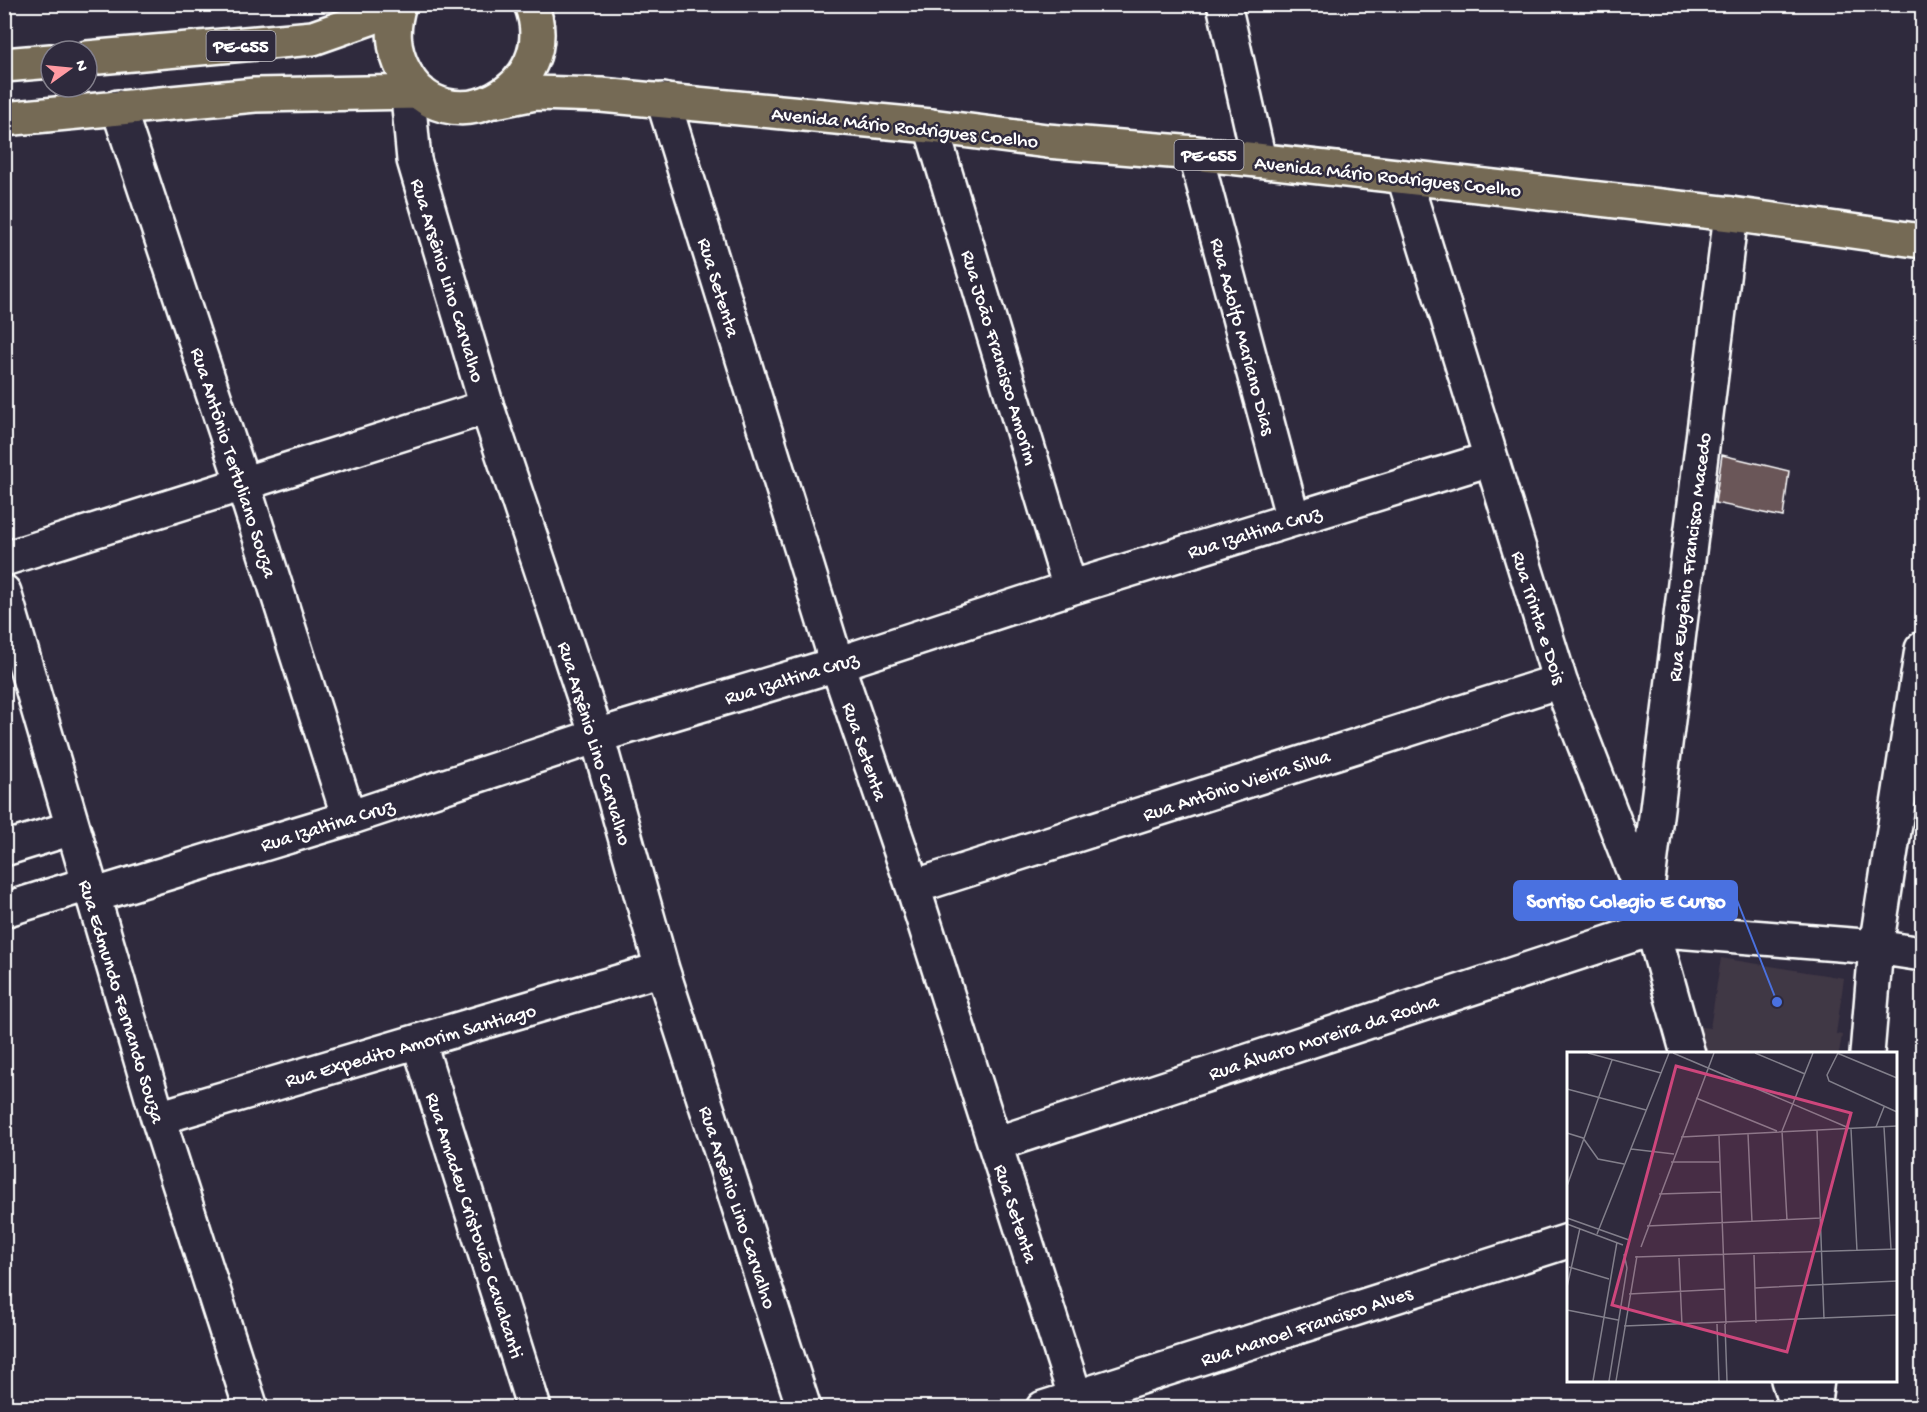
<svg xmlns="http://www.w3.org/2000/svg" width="1927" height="1412" font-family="'Gochi Hand',sans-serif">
  <rect width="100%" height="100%" fill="#2f2a3d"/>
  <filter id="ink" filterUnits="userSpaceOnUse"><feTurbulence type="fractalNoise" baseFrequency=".0167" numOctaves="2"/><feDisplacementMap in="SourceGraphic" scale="12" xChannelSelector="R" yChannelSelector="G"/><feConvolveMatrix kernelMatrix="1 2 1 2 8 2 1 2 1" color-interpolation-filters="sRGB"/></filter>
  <g filter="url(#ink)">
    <path fill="#413745" d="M1721 958 1844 978 1836 1034 1842 1035 1839 1053H1701L1693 1026 1710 1028Z"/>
    <path fill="#6b5659" stroke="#fff" stroke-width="1.5" d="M1722 455 1789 471 1783 517 1715 503Z"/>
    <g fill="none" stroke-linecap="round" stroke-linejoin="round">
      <g stroke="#fff" stroke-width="38">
        <path id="street" d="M1224 4 1259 160
          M406 75 414 160 487 407 597 736 662 969 804 1408
          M663 100 837 664 913 887 1076 1399
          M118 107 243 484 349 818
          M931 126 1070 588
          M1195 153 1293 519
          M1404 177 1560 681 1645 901 1688 1054
          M4 559 487 407
          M4 592 158 1118 251 1408
          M4 849 72 828
          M913 887 1560 681
          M92 896 349 818 597 736 837 664 1070 588 1490 459
          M1646 897 1731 214
          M4 910 88 884
          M419 1043 534 1408
          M1867 1054 1876 947 1922 649
          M158 1118 662 969
          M995 1144 1651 929 1876 947 1922 954
          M1788 1380 1797 1408
          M1043 1408 1568 1241
          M1813 1408 1817 1380"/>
      </g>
      <g stroke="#fff" stroke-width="38">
        <path id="primary" d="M399 4C392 28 392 48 404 71 443 149 565 91 531 4
          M87 58 313 38 370 18 387 4
          M4 65 51 61
          M495 101 535 93 601 95 931 126 1047 141 1195 153 1731 214 1922 241
          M4 119 255 95 420 92"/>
      </g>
      <use href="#street" stroke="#2f2a3d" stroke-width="33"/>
      <use href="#primary" stroke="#756a55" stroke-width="33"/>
    </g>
  </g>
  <g text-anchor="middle" stroke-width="5" stroke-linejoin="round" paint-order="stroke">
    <g fill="#2f2a3d" stroke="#c1bfc5" stroke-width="1.5">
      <rect x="206.5" y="31" width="69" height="30" rx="4.5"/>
      <rect x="1174.5" y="140" width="69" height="30" rx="4.5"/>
    </g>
    <g font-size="18" font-weight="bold" fill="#fff">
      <text x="241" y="52">PE-655</text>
      <text x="1209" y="161">PE-655</text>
    </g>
    <g font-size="20" fill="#fff" stroke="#2f2a3d">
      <text transform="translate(905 126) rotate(6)" y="7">Avenida Mário Rodrigues Coelho</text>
      <text transform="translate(1388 175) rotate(6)" y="7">Avenida Mário Rodrigues Coelho</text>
      <text transform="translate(449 280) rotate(73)" y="7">Rua Arsênio Lino Carvalho</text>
      <text transform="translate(720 287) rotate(73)" y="7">Rua Setenta</text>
      <text transform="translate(1244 336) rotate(75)" y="7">Rua Adolfo Mariano Dias</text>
      <text transform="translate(1001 357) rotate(73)" y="7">Rua João Francisco Amorim</text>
      <text transform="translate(235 462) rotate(72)" y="7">Rua Antônio Tertuliano Souza</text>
      <text transform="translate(1254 531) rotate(-17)" y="7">Rua Izaltina Cruz</text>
      <text transform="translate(1688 557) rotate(-83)" y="7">Rua Eugênio Francisco Macedo</text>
      <text transform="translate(1540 617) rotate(72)" y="7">Rua Trinta e Dois</text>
      <text transform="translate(791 677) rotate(-17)" y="7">Rua Izaltina Cruz</text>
      <text transform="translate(596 743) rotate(73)" y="7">Rua Arsênio Lino Carvalho</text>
      <text transform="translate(866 751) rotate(71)" y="7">Rua Setenta</text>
      <text transform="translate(1236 784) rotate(-18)" y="7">Rua Antônio Vieira Silva</text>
      <text transform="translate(327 824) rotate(-17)" y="7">Rua Izaltina Cruz</text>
      <text transform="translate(123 1001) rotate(73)" y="7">Rua Edmundo Fernando Souza</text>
      <text transform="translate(1323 1036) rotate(-18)" y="7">Rua Álvaro Moreira da Rocha</text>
      <text transform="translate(410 1044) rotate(-16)" y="7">Rua Expedito Amorim Santiago</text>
      <text transform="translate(739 1207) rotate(72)" y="7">Rua Arsênio Lino Carvalho</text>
      <text transform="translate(1017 1213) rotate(72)" y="7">Rua Setenta</text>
      <text transform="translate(476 1225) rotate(72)" y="7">Rua Amadeu Cristovão Cavalcanti</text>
      <text transform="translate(1306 1325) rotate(-18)" y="7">Rua Manoel Francisco Alves</text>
    </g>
  </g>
  <g transform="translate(1567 1052)">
    <rect width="330" height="330" fill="#2f2a3d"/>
    <path fill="none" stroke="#827f8b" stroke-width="1.5" d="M21 1 94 21M106 1 282 76M188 1 238 22M270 1 330 26M271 1 260 23 262 29 330 60M0 37 79 58M129 46 210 79M309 75 317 55M317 75 324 197M284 77 290 199M250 78 257 267M0 81 16 86 31 107 57 112M181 82 185 170M152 84 159 272M114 85 330 74M64 97 107 102M104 110H152M0 134 45 8M92 142 154 140M0 166 62 188M220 168 215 79 246 1M0 172 56 193M80 174 254 166M30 182 102 1M74 195 147 1M187 203 189 271M68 205 330 197M112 206 115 273M2 215 42 227M0 235 13 176M188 236 330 229M62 242 158 237M0 258 51 268M150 272 152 329M158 272 160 329M57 274 330 263M26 329 50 190M42 329 60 216 57 202M49 329 70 204"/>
    <path fill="#ce467c" fill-opacity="0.15" stroke="#ce467c" stroke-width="3" d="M109 14 284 61 220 300 45 253Z"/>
    <rect width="330" height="330" fill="none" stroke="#fff" stroke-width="3"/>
  </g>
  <path fill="none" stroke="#4a71e0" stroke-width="2" d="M1777 1002L1737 900"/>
  <circle fill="#4a71e0" stroke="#2f2a3d" stroke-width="2" cx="1777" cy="1002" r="6"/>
  <rect fill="#4a71e0" stroke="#4a71e0" stroke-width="2" x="1514" y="881" width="223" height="39" rx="6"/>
  <g font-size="21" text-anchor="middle" font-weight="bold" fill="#fff">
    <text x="1626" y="907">Sorriso Colegio E Curso</text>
  </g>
  <rect width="1927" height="1412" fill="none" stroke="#2f2a3d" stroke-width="24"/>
  <rect x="12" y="12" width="1903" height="1388" fill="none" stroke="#fff" stroke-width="2" filter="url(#ink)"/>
  <g transform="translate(69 69) rotate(75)"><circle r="28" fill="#2f2a3d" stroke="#827f8b" stroke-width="1.5"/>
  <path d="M0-4.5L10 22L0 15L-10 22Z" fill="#ff9aa2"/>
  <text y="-9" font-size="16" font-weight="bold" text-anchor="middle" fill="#ffffff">N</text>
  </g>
</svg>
